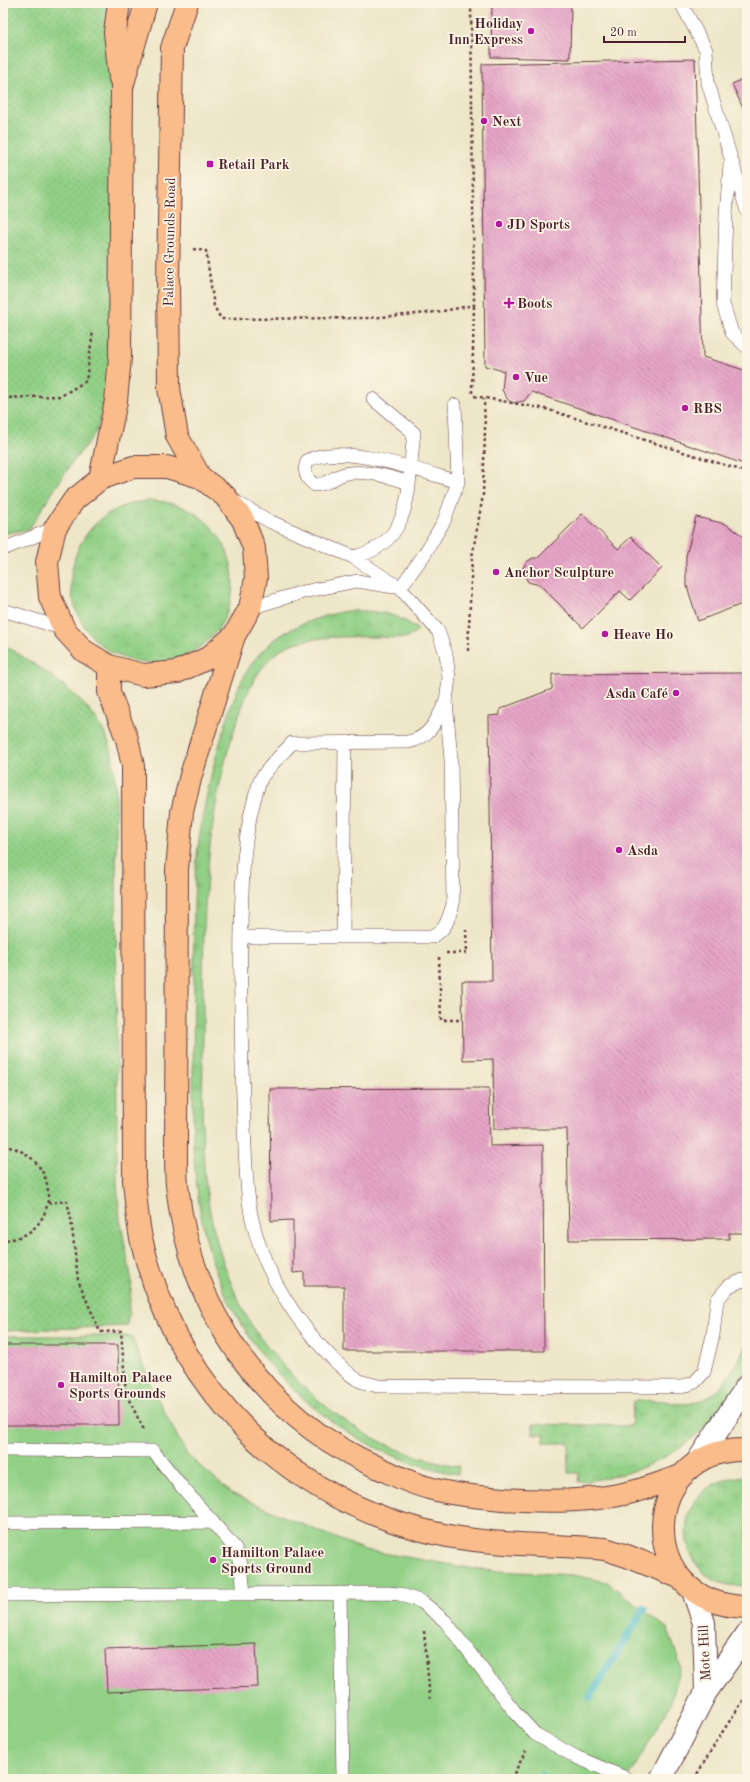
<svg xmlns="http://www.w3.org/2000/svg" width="750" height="1782" font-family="'Old Standard TT',serif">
  <defs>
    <pattern id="grass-tufts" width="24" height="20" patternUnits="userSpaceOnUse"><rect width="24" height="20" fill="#92d086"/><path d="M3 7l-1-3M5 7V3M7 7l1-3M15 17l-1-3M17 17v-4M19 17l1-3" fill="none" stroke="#7fb274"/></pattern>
    <pattern id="park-dots" width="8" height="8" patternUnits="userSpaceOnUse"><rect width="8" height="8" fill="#92d086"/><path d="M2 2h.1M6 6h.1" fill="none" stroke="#7fb274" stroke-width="1.8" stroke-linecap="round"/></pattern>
    <pattern id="building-back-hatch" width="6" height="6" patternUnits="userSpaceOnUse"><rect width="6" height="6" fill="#e6a5c7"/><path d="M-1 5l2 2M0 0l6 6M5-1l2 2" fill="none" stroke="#bc86a2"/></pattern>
  </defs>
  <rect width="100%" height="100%" fill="#fcf5e5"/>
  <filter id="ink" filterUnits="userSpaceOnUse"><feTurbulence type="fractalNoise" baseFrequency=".025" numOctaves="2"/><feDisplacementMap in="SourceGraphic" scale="8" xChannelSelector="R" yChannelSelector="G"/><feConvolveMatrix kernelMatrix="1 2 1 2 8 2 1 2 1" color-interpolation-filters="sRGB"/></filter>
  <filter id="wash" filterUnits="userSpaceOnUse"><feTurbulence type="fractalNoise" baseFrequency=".012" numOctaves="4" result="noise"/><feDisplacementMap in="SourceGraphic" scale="16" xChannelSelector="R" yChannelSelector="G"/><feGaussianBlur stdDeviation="0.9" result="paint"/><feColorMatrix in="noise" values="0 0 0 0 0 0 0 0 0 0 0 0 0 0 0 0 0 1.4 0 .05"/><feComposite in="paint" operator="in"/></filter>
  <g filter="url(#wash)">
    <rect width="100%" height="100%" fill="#eee6c8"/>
    <path fill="url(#grass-tufts)" stroke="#6e7858" d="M71 582a81 81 0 1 1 162 0a81 81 0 1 1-162 0Z
      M346 611C372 610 397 612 418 630L407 638C375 638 304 631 279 651 253 671 244 701 234 730 202 833 203 933 203 1039 203 1088 200 1138 206 1187 212 1232 225 1276 247 1317 258 1337 274 1356 290 1373 338 1423 390 1455 459 1466L458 1474C348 1456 253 1374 215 1269 201 1229 196 1189 193 1147 193 1094 193 1042 194 989 194 942 192 894 198 847 203 807 212 768 224 729 233 700 242 671 264 649 286 627 317 617 346 611Z
      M747 1344C747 1352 749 1364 747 1371 743 1381 734 1391 728 1399 690 1453 643 1475 578 1482L579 1473H568L569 1443H544V1434H533V1424L631 1426 633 1401C644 1401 654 1400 664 1401 671 1402 676 1404 683 1404 718 1404 733 1371 747 1344Z
      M738 1477H747V1585C677 1595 659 1487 738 1477Z"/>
    <path fill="url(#park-dots)" stroke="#6e7858" d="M3 3H109L114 188 112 376 96 432 69 467 29 529 3 534Z
      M3 644C43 670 91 697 109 743 114 758 114 774 116 789L117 1183 120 1219 132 1282 127 1326 3 1331Z"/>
    <path fill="#92d086" stroke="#6e7858" d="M3 1336H131L154 1392 187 1455 231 1493 292 1520 365 1550 481 1570 573 1575 607 1582 668 1629 681 1667 670 1705 628 1779H3Z"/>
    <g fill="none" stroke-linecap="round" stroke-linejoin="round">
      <path stroke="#53c0ca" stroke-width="8" d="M590 1697 644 1609
        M539 1779 541 1776"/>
    </g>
    <g id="blocks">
      <path fill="url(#building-back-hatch)" d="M492 3H571L570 59 491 57Z
        M695 59 703 357 747 371V465L531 392 524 401 513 403 508 400 502 390 504 371 485 366 482 64Z
        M747 77V117L732 84Z
        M582 514 618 549 631 537 662 568 630 600 620 591 583 628 540 585 528 582 523 572 524 566 528 561 533 558H538Z
        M696 517 726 524 747 539V602L698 621 686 583V556Z
        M747 673V1233H729V1239L569 1240 567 1129H494L493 1059 463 1060 462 981H492L489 716 500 715V709L552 689V674Z
        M489 1088 490 1146 543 1145 544 1351H344V1286H304V1272L293 1273V1220L271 1221 270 1089Z
        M3 1345H118L119 1425H3Z
        M256 1644 258 1687 107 1692 105 1649Z"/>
    </g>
  </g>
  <g filter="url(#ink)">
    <use href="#blocks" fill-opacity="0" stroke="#633d43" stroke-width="1"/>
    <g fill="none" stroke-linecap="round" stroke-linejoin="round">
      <g stroke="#633d43" stroke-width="14">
        <path id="service" d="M681 3 706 50 708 83 747 211
          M730 165 726 214 723 304 732 333 747 347
          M408 483C393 477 360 469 344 474 333 477 328 485 315 485 306 479 303 472 307 461 338 441 423 472 458 482
          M234 501 271 522 353 557 400 588 438 631 446 654 449 678 446 701 451 760 453 904C448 919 447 929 432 937H343
          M3 549 55 528
          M353 557C416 543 407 484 414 433L373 399
          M400 588 424 555 444 521 458 482 455 405
          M250 608 303 592 357 581 394 587
          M3 610 64 629
          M446 701C437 720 430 738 408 742L292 743C284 752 263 772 260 781 243 828 242 879 241 928 240 975 241 1021 242 1067 243 1100 244 1133 246 1167 247 1185 248 1205 253 1223 265 1275 298 1325 336 1362 343 1368 349 1375 358 1380 364 1383 371 1384 378 1386L682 1387 695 1382 704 1372 713 1335 717 1300 729 1286 743 1280 747 1281
          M241 937H343L345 743
          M3 1450 153 1451 182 1487 235 1548 241 1565 244 1593
          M3 1523 213 1522
          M340 1593 343 1779
          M3 1595 387 1593 399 1594 422 1602 445 1621 515 1712 535 1734 576 1757 628 1779"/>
      </g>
      <g stroke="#633d43" stroke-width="24">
        <path id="minor" d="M697 1462 747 1386
          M693 1591 704 1623 706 1692
          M661 1779 706 1692 747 1634"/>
      </g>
      <g stroke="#633d43" stroke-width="24">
        <path id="primary" d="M119 3 115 32 120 78
          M187 3 172 48 168 280 169 388 177 436 200 477
          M100 479 116 401 120 358 122 87 146 3
          M234 636 208 658 177 672 143 675 109 666 84 651 64 629 50 597 47 562 55 528 74 500 100 479 133 467H167L200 477 225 496 243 520 254 548 256 578 250 608 234 636 191 775 182 812 177 870 176 1149C176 1161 176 1173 177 1185 190 1311 263 1417 379 1468 395 1475 412 1484 429 1488 453 1495 479 1497 503 1499 544 1502 592 1502 632 1492 649 1488 666 1481 683 1475
          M109 666V692L127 739 133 766 134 1181C136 1200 137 1219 141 1238 175 1387 285 1498 434 1533 489 1546 549 1544 605 1549L627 1556 679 1577
          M747 1450C639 1445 631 1605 747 1607"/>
      </g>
      <path stroke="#633d43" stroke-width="2.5" stroke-dasharray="3 3" stroke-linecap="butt" d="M193 249 206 251 214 306 221 319 370 318 438 312 474 305 471 3
        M472 393 474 305
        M474 396 546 409 747 472
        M3 398 61 396 86 381 93 331
        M468 651 472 557 483 495 485 430 484 399
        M446 953H467L466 930
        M439 957 441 1020H462
        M3 1147C11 1146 20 1150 26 1154 64 1180 51 1239 3 1240
        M48 1203 67 1201 71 1219 78 1280 100 1332 121 1331 126 1394 144 1430
        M424 1631 430 1699
        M511 1779 526 1751
        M694 1779 723 1731 747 1695"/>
      <use href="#service" stroke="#fff" stroke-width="13"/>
      <use href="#minor" stroke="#fff" stroke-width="22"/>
      <use href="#primary" stroke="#f9bc8a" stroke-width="22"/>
    </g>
  </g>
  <g fill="#b5179e" stroke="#fcf5e5" stroke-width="1.5">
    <circle cx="531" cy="31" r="4"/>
    <circle cx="484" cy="121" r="4"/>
    <rect x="206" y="160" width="8" height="8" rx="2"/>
    <circle cx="499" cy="224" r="4"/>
    <path d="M507 297h4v4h4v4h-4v4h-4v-4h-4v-4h4z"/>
    <circle cx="516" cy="377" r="4"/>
    <circle cx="685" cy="408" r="4"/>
    <circle cx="496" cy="572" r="4"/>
    <circle cx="605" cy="634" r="4"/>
    <circle cx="676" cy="693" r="4"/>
    <circle cx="619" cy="850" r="4"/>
    <circle cx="61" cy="1385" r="4"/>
    <circle cx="213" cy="1560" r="4"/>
  </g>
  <g text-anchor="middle" stroke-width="3.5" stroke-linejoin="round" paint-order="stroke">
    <g font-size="14" font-weight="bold" fill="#4a1f2b" stroke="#fcf5e5" text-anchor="start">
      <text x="523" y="28" text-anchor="end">Holiday<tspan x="523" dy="16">Inn Express</tspan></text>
      <text x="492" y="126">Next</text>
      <text x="218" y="169">Retail Park</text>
      <text x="507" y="229">JD Sports</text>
      <text x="517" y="308">Boots</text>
      <text x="524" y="382">Vue</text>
      <text x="693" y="413">RBS</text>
      <text x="504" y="577">Anchor Sculpture</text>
      <text x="613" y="639">Heave Ho</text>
      <text x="668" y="698" text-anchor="end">Asda Café</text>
      <text x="627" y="855">Asda</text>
      <text x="69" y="1382">Hamilton Palace<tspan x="69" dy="16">Sports Grounds</tspan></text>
      <text x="221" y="1557">Hamilton Palace<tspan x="221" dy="16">Sports Ground</tspan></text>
    </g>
    <g font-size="14" fill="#4a1f2b" stroke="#fcf5e5">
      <text transform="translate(169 242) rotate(-89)" y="5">Palace Grounds Road</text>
      <text transform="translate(704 1653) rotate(-93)" y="5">Mote Hill</text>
    </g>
  </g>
  <rect width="750" height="1782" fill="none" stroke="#fcf5e5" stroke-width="16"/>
  <path d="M604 36v6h81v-6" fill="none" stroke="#4a1f2b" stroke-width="2"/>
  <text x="610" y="36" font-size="12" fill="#4a1f2b" stroke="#fcf5e5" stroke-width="3" paint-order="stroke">20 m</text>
</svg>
